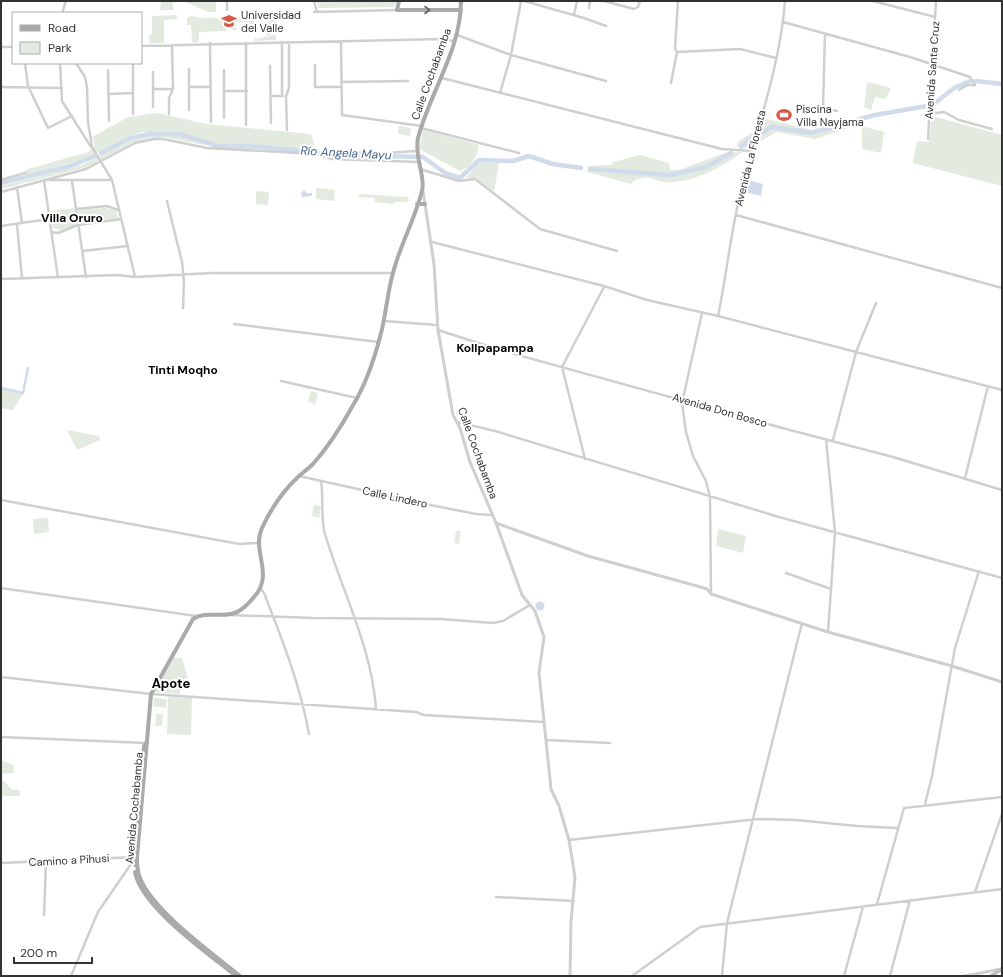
<svg xmlns="http://www.w3.org/2000/svg" width="1003" height="977" font-family="'DM Sans',sans-serif">
  <rect width="100%" height="100%" fill="#fff"/>
  <path fill="#e3eadf" d="M172 1 174 10H160L161 2Z
    M183 1H216V12H208Z
    M317 1H396L395 6 393 7 318 8Z
    M177 15V19L164 20V43H149V36L152 33V16Z
    M191 16 202 18 273 16V20H276V33L266 36V28H269V20H254V30H247V22H236V31L227 27 226 31 199 32V42H192L191 25H187V18Z
    M276 35V40L254 41V39Z
    M867 82 891 88 886 99 875 97 871 110 864 107Z
    M157 113 207 124 311 134 316 150 224 145 211 143 179 132H142L129 136 83 160 52 168 34 175H25V170L88 152 95 146 92 137 128 117Z
    M932 116 1002 135V186L913 163 917 141 929 142Z
    M763 118 812 130 853 118 848 128 815 139 777 132 756 144Z
    M399 126 411 128 410 136 398 134Z
    M862 126 884 132 881 153 862 149Z
    M423 130 479 145 477 155 468 167 460 171 419 149Z
    M755 131 752 145 746 148 736 146 740 140Z
    M150 136H178L209 146 164 137 134 142 87 167 1 189V186L80 166 129 141Z
    M742 152C719 169 692 184 662 182 658 181 654 179 650 178 646 177 640 179 635 180L631 184 587 172 589 166 611 165 613 162 640 155 669 163 670 170H679L725 153Z
    M478 163H499L494 192 476 178H466Z
    M316 188 335 190 334 201 316 199Z
    M256 191 269 192 268 205 256 204Z
    M360 194 407 197 409 199 408 202H395L393 204 375 202V198L357 197Z
    M74 208 77 225 61 230 53 228 51 211Z
    M106 208 116 211 118 218 79 223 78 210Z
    M1 388 23 394 13 410 1 408Z
    M311 391 318 393 315 404 308 402Z
    M67 430 99 436 100 440 77 450Z
    M314 505 321 506 319 518 312 516Z
    M48 518 49 532 34 534 33 519Z
    M718 529 746 536 743 553 716 546Z
    M456 531H461L459 544 454 543Z
    M172 657 182 658 188 678 180 680V694L153 692Z
    M168 697 192 698 191 735 167 734Z
    M154 698 167 699 166 708 153 706Z
    M156 714H163L162 726H155Z
    M1 760 13 765 14 773 1 774Z
    M1 778 12 790H19L20 796H3L1 794Z"/>
  <path fill="#d0dbeb" d="M747 180 763 184 761 196 744 192Z
    M304 190 307 193H312V196L302 197 301 193Z
    M535.5 606a4.5 4.5 0 1 1 9 0a4.5 4.5 0 1 1-9 0Z"/>
  <g fill="none" stroke-linecap="round" stroke-linejoin="round">
    <path stroke="#d0dbeb" stroke-width="2.5" d="M1 388 23 393 28 368"/>
    <path stroke="#d0dbeb" stroke-width="4.5" d="M976 81 1002 84
      M934 104 954 88 970 81
      M760 134 772 127 811 133 875 115 927 106
      M741 147 749 140
      M101 153 130 138 150 134H179L218 146 263 147 339 155 423 157 445 173 460 178 479 160 513 161 529 156 553 164 581 168
      M590 169 670 175 706 167 731 153
      M1 183 71 166 95 156"/>
    <path stroke="#cfcfcf" stroke-width="2.5" d="M227 1V10
      M314 1 317 12
      M524 1 584 18 606 26
      M604 1 634 9 638 7 640 1
      M873 1 935 17
      M589 8 590 1
      M314 12 397 10
      M62 13 66 1
      M574 15 577 1
      M783 22 910 57 970 77 975 85H967L959 90
      M825 34 823 108 837 111
      M457 35 511 55 606 81
      M341 41 342 115 422 126
      M282 42V96
      M210 43 211 122
      M246 43V125
      M141 46 441 39 454 41
      M1 47H13
      M677 52 740 49 776 58
      M25 63 28 86 48 128 72 116
      M60 63 62 101 91 147
      M76 63 85 77 87 87 88 122 92 147 112 180 135 277
      M133 63V114
      M315 65V87H341
      M270 66 271 123
      M189 69V110
      M108 70 109 121
      M224 70V118
      M153 72V107
      M442 78 722 149 752 151
      M341 82 408 81
      M671 83 677 52 675 48 678 1
      M1 87 62 88
      M189 87H210
      M153 89H173
      M224 91H247
      M500 93 511 55 521 1
      M108 94 133 93
      M270 96H283
      M169 114V98L173 89 172 45
      M929 114 944 112 959 120 992 129
      M421 128 519 153
      M287 130 286 96 289 88V42
      M928 139 936 1
      M338 152 385 153 417 151
      M420 169 459 181 475 179 540 229 617 251
      M1 180 25 173
      M44 180 58 278
      M50 180H112
      M72 181 86 277
      M17 187 22 223
      M1 192 86 169 135 143 155 139H163L207 148 317 154 332 159 418 162
      M167 201 182 262 184 281 183 308
      M76 209 107 206 118 210
      M736 215 1002 288
      M17 224 22 279
      M1 226 49 219
      M51 232 58 233 78 225 121 219
      M432 242 604 286 647 300 718 316 1002 390
      M82 251 128 246
      M1 279 118 275 135 277 212 273H393
      M702 313 682 403 686 432 693 456 706 481 710 497 711 594
      M718 316C726 278 730 238 739 199 755 134 780 68 785 1
      M384 321 437 325
      M234 324 378 342
      M438 330 500 350 786 429 893 457 1002 490
      M281 381 357 398
      M457 422 495 431 779 517 1002 578
      M826 439 835 532 828 632
      M833 440 856 352 876 303
      M585 459 562 367 604 287
      M299 476 430 505 476 514 492 515
      M965 478 988 386
      M321 482C324 498 320 518 325 534 342 591 372 648 376 709
      M1 500 239 544 258 543
      M786 573 831 589
      M1 588 196 616
      M261 589 264 593C282 639 300 684 309 734
      M231 615 313 618 441 619 493 623 503 621 530 605
      M1 677 151 694 416 712 424 715 544 722
      M1 737 146 743
      M546 740 610 743
      M925 804 932 776 955 648 979 571
      M569 840 758 819 796 820 857 826 897 828
      M1 863 137 857
      M975 892 1002 814
      M496 897 574 901
      M877 904 904 808 1002 797
      M44 915 46 862
      M71 976 98 912 131 864 137 863
      M632 976 700 927 1002 889
      M722 976 727 923 802 623
      M844 976 863 907
      M890 976 910 900"/>
    <path stroke="#cfcfcf" stroke-width="3" d="M423 191 434 264 438 330 453 415 460 428 470 462 496 523 522 595 535 611 544 637 539 673 551 789 559 806 569 840 575 877 571 922 570 976
      M496 523 588 556 697 586 707 589 711 594 828 632 952 666 1002 682
      M965 976 1001 969"/>
    <path stroke="#bcbcbc" stroke-width="3.5" d="M991 976 1002 969"/>
    <path stroke="#aaa" stroke-width="4" d="M399 1 397 10H461
      M417 204H425
      M135 865 144 746 146 743
      M135 872C141 907 208 953 236 976
      M240 976C212 953 153 911 140 878 137 871 137 864 137 857L151 694 193 619C205 611 218 617 231 614 241 612 248 604 254 597 275 574 251 551 262 528 270 511 283 491 297 478 302 473 308 469 313 464 328 447 341 427 352 407 365 386 374 360 380 337 386 316 387 294 393 273 400 245 415 219 422 191 426 177 414 157 418 138 430 92 461 50 461 1"/>
  </g>
  <defs><path id="oneway-chevron" d="M-2-3.5L2.5 0L-2 3.5" fill="none" stroke-width="1.6" stroke-linecap="round" stroke-linejoin="round"/></defs>
  <use stroke="#626262" href="#oneway-chevron" transform="translate(427 10)"/>
  <defs>
    <g id="university-bare" transform="scale(1.2)"><path d="M0-5L7-2L0 1L-7-2ZM-4 1L0 2.5L4 1V4Q0 6-4 4Z" fill="#d85845" stroke="#fff" stroke-width="2.5" paint-order="stroke"/></g>
    <g id="stadium-bare" transform="scale(1.2)"><path d="M0-5a6.5 5 0 1 0 0 10a6.5 5 0 1 0 0-10ZM-3.5-1.8h7v3.6h-7Z" fill="#d85845" stroke="#fff" stroke-width="2.5" paint-order="stroke"/></g>
  </defs>
  <g fill-rule="evenodd">
    <use href="#university-bare" x="229" y="21"/>
    <use href="#stadium-bare" x="784" y="115"/>
  </g>
  <g text-anchor="middle" stroke-width="4" stroke-linejoin="round" paint-order="stroke">
    <g font-size="11" fill="#323232" stroke="#fff" text-anchor="start">
      <text x="241" y="19">Universidad<tspan x="241" dy="13">del Valle</tspan></text>
      <text x="796" y="113">Piscina<tspan x="796" dy="13">Villa Nayjama</tspan></text>
    </g>
    <g font-size="11" fill="#323232" stroke="#fff">
      <text transform="translate(932 70) rotate(-86)" y="4">Avenida Santa Cruz</text>
      <text transform="translate(431 74) rotate(-70)" y="4">Calle Cochabamba</text>
      <text transform="translate(750 158) rotate(-76)" y="4">Avenida La Floresta</text>
      <text transform="translate(720 410) rotate(16)" y="4">Avenida Don Bosco</text>
      <text transform="translate(478 453) rotate(70)" y="4">Calle Cochabamba</text>
      <text transform="translate(395 497) rotate(12)" y="4">Calle Lindero</text>
      <text transform="translate(134 808) rotate(-85)" y="4">Avenida Cochabamba</text>
      <text transform="translate(69 860) rotate(-3)" y="4">Camino a Pihusi</text>
    </g>
    <g font-size="12" font-style="italic" fill="#45648f" stroke="#fff">
      <text transform="translate(346 153) rotate(3)" y="4">Río Angela Mayu</text>
    </g>
    <g font-size="12" font-weight="bold" fill="#000" stroke="#fff">
      <text x="72" y="222">Villa Oruro</text>
      <text x="495" y="352">Kollpapampa</text>
      <text x="183" y="374">Tinti Moqho</text>
    </g>
    <g font-size="13" font-weight="bold" fill="#000" stroke="#fff">
      <text x="171" y="688">Apote</text>
    </g>
  </g>
  <rect width="1003" height="977" fill="none" stroke="#323232" stroke-width="4"/>
  <rect x="12" y="12" width="130" height="52" fill="#ffffff" stroke="#adadad"/>
  <rect x="20" y="25" width="20" height="6" fill="#aaaaaa" stroke="#adadad"/>
  <text x="48" y="32" font-size="12" fill="#323232">Road</text>
  <rect x="20" y="42" width="20" height="12" fill="#e3eadf" stroke="#adadad"/>
  <text x="48" y="52" font-size="12" fill="#323232">Park</text>
  <path d="M14 957v6h78v-6" fill="none" stroke="#323232" stroke-width="2"/>
  <text x="20" y="957" font-size="12" fill="#323232" stroke="#ffffff" stroke-width="3" paint-order="stroke">200 m</text>
</svg>
